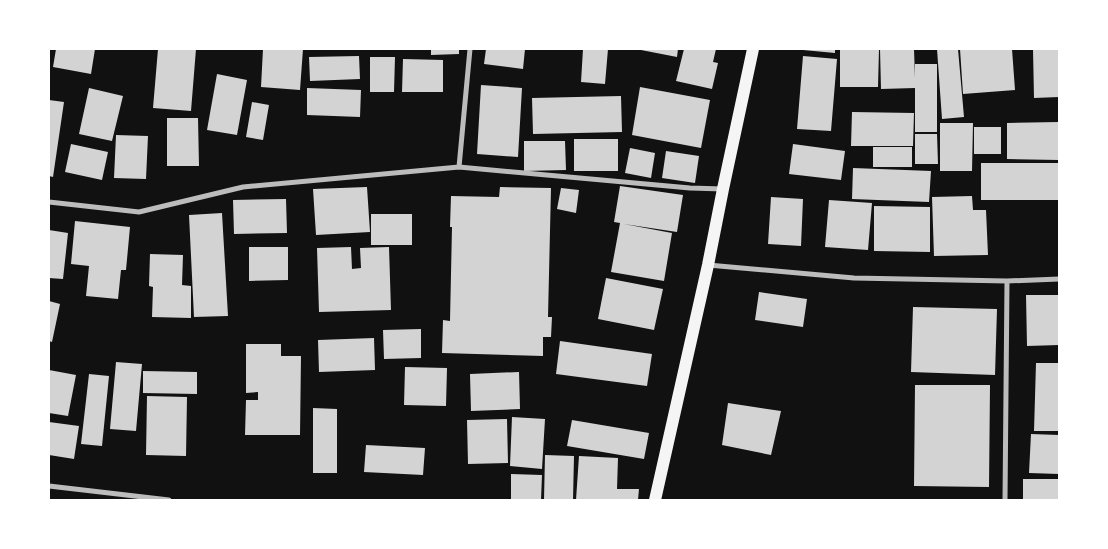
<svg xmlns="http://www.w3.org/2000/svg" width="1108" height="549" font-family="'DM Sans',sans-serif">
  <rect width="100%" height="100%" fill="#111"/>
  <path fill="#d3d3d3" d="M56 49H95L91 74 53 67Z
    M158 49H196L191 111 153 108Z
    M263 49H303L300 90 261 87Z
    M431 49H459V54L431 55Z
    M486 49H525L523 69 484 64Z
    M583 49H608L605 84 581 82Z
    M641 49H678L677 57 641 50Z
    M684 49H716L713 62 718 63 712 89 676 81Z
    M803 49H835V53L803 50Z
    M840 49H879L878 87H840Z
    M880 49H914L915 78V64H937V132H915V88L881 89Z
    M937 49H958L964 117 942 119Z
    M960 49H1012L1015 90 963 94Z
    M1033 49H1059V97L1034 98Z
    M359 56 360 79 310 81 309 57Z
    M803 56 837 59 831 131 797 129Z
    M370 57H395L394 92H370Z
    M403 59 443 60V92H402Z
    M217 74 247 80 237 135 207 130Z
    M481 85 522 88 518 157 477 154Z
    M640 87 710 100 701 148 632 135Z
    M89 88 123 96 112 141 79 134Z
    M307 88 361 90 360 117 307 115Z
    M621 96 622 132 533 134 532 98Z
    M49 100 64 102 53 177 49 176Z
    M252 102 269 105 263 140 246 137Z
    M852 112 914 113 913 146H851Z
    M167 118H198L199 166H167Z
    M1059 122V160L1007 159V123Z
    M940 123H973L972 171H940Z
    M974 127H1001V154H974Z
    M915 134H937L938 164H915Z
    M116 135 148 136 146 179 114 178Z
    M574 139H618V171H574Z
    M524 141H565L566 170 524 171Z
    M71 144 108 152 102 180 65 172Z
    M793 144 845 151 841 180 789 174Z
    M873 147H912V167H873Z
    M630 148 655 153 651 178 625 173Z
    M666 151 699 156 695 183 662 178Z
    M981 163H1059V200H981Z
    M853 168 931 171 929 202 852 199Z
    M620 186 683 195 677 232 624 224 672 233 664 281 611 272 620 223 614 222Z
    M367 187 370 232 316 235 313 189Z
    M500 187 551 188 548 317H552L551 337H543V356L442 353 443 320 450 321 452 227H450L451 196 499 197Z
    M561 188 579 190 576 213 557 209Z
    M972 196 973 210H986L988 255 934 256 932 197Z
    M771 197 803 199 801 246 768 244Z
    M286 199 287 233 234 234 233 200Z
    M829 200 872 203 868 250 825 247Z
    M874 206 930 207V252L874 251Z
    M222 213 228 316 194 317 189 215Z
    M371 214H412V245H371Z
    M75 221 130 227 126 270H121L118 299 86 296 89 266 71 264Z
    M49 230 68 233 63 279 49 278Z
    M249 247H288V280L249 281Z
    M351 247 352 269 361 268 360 248 389 247 391 310 319 312 317 248Z
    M150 254 183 255 182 285 191 286V318L152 317 153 287 149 286Z
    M606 278 663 289 654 330 598 319Z
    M759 292 807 299 803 327 755 320Z
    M1026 295H1059V345L1027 346Z
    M49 301 60 304 52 342 49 341Z
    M913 307 997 309 995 375 911 372Z
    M421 329V358L384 359 383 330Z
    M374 338 375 370 319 372 318 340Z
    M560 341 652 354 647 386 556 374Z
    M246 344H281V356H301L300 435H245L246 400H258V392L246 393Z
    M116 362 142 364 136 431 110 429Z
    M1036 363H1059V431H1034Z
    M405 367 447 368 446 406 404 405Z
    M49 370 76 375 68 416 49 413Z
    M143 371 197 372V394L143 393Z
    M519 372 520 409 471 411 470 374Z
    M89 374 109 376 102 446 81 444Z
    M915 385H990L989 487 914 486Z
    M147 396 187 397 186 456 146 455Z
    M728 403 781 411 771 455 722 445Z
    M313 408 337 409V473H313Z
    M512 417 545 419 542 469 510 466Z
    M507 419 508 463 468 464 467 420Z
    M572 420 649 433 644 459 567 446Z
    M49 422 79 426 74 459 49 455Z
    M1031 434 1059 435V474L1029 473Z
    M366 445 425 448 423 475 364 472Z
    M545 455 574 456 573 500H544Z
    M579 456 618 458 617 489H639L638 500H576Z
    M511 474 542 475 541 500H511Z
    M1023 479H1059V500H1023Z"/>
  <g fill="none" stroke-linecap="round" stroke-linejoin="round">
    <path stroke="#bcbcbc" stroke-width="5" d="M459 167 470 49
      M49 202 139 212 243 187 459 167 690 188 723 189
      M708 265 854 278 1007 281 1059 279
      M49 486 169 500
      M1005 500 1007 281"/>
    <path stroke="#f5f5f5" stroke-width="12" d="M655 500 708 265 723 189 753 49"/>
  </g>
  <rect width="1108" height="549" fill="none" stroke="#ffffff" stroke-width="100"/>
</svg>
